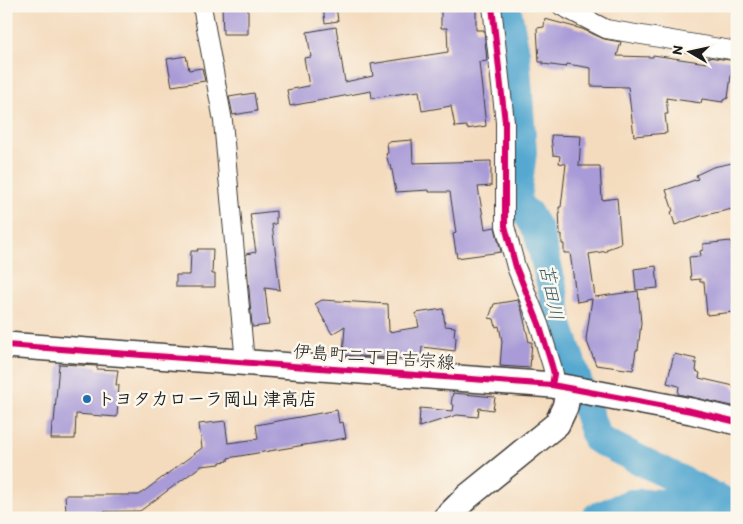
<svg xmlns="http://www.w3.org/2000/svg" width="743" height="524" font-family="Itim,'Klee One',sans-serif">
  <rect width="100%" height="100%" fill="#fbf7ec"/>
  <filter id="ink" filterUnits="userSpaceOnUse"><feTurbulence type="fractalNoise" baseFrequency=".02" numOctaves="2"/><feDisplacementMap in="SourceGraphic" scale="10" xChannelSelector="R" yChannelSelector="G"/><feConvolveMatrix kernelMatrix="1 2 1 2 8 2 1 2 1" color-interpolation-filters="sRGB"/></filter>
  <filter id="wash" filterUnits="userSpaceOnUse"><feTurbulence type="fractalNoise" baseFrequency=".0096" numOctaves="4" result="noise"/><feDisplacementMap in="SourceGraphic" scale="20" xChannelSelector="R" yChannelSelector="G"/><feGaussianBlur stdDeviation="1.12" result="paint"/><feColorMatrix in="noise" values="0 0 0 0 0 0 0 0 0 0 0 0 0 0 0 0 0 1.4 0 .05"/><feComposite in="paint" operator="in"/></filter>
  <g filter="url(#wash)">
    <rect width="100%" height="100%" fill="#f4dbbe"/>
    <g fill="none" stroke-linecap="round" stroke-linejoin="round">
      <path stroke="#54a8d0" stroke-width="30" d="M506 6 515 53 522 152 516 198 520 208 528 214 538 231 553 290 558 325 597 439 737 508
        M596 518 631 504 721 503"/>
    </g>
    <g id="blocks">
      <path fill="#a99bd7" d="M222 6H248V34H223Z
        M323 6H336L338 21 325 23Z
        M441 6H476V30H484L487 61 479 62 486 126 467 129V126L455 127 451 106 422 111 419 91 372 98 371 91 290 106 287 90 309 86 304 58 311 57 307 32 336 27 345 82 373 76 371 64 448 52 447 28H441Z
        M545 19 582 29 604 39 621 42 617 56 653 57V55L707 63 708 57 737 61V70L732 69 728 98 723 100V102L702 99 701 103 666 98 668 114H665L667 133 634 136 628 87 591 86V68L567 64 566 67 543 64V62H539L537 28 544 27Z
        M186 56 189 70 202 68 205 81 172 86 167 59Z
        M254 93 257 111 233 115 229 97Z
        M551 135 581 136 579 166H600L602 200 617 198 621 244 607 249V251L589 254 595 297 638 291 641 323 638 350H636L633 370 596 365 586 339 592 299 577 302 570 253H564V244H562V234L560 235 559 207H561L566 164 559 163 560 156 553 155Z
        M412 140 413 163 491 161V186L478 187 485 229 495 227 501 252 457 258 453 234 456 233 450 192H429V190L396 192 391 165H389L386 154 388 153 387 142Z
        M737 162V208L701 216 675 225 671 212 673 211 666 190 698 179 696 175 713 167Z
        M276 211V224H272L280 290 265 288 269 325 252 327 246 254 256 252 250 214Z
        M731 241 735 290H732L734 312 707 315 704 282H700V279L691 280 689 257 701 256 700 251 703 250V244Z
        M197 249H213L212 274H215V287H176V275H190L191 251H198Z
        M656 266 658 288 636 290 634 269Z
        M322 300 388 304 389 332 419 327 416 313 443 309 445 326 455 327 454 336 456 337 455 351 422 347 421 360 343 355 345 326 332 334 315 304Z
        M518 300 522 311 529 342H532L530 368 500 366 502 341 499 326 496 327 494 319 489 318 494 304Z
        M674 354 696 359 695 363H697L696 371 700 373 699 378 734 386 733 388 737 389V407L678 394 679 386 667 383Z
        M59 364 97 366V369L118 370 116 385H119L117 417 76 414 75 439H51L52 423H54Z
        M453 393 495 397 493 410 479 408 478 417 457 415 419 427 420 408 453 411 454 405 451 404Z
        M337 410 339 423 343 422 346 438 228 458V461L220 462V464L201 466 140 511 66 512 65 495H139L202 448 199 424 225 421 228 443 258 439 256 425Z"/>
    </g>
  </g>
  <g filter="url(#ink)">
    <use href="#blocks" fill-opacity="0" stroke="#3c3934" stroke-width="1"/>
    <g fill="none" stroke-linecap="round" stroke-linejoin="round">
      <g stroke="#3c3934" stroke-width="20">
        <path id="street" d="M202 6 223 121 245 363
          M492 6 505 122V226L516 267 539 324 552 366 554 374 552 385
          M561 6 606 29 737 51"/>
      </g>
      <g stroke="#3c3934" stroke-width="28">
        <path id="secondary" d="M6 345 552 385 691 411 737 422
          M446 518 467 497 557 424 565 407 569 388"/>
      </g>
      <use href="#street" stroke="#fff" stroke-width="18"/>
      <use href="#secondary" stroke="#fff" stroke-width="25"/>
      <g stroke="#fbf7ec" stroke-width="9">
        <path id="cycleway" d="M492 6 505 122V226L516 267 539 324 552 366 554 374 552 385
          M6 345 552 385 691 411 737 422"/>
      </g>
      <use href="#cycleway" stroke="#d6006c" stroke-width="6"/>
    </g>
  </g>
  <circle fill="#1f6fb2" stroke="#fbf7ec" stroke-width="2" cx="87" cy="399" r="5"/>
  <g text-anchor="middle" stroke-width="5" stroke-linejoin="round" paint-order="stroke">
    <g font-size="18" fill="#1c1c1c" stroke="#fbf7ec">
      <text transform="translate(374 357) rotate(4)" y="6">伊島町二丁目吉宗線</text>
    </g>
    <g font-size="18" font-weight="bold" fill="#1c1c1c" stroke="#fbf7ec" text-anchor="start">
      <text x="97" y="405">トヨタカローラ岡山 津高店</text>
    </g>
    <g font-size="19" font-style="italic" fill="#355b6d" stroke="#fbf7ec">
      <text transform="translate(552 292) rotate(79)" y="7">苫田川</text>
    </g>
  </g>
  <rect width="743" height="524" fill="none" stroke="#fbf7ec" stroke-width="25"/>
  <g transform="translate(690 52) rotate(279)" stroke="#fbf7ec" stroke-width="4" paint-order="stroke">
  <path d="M0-4L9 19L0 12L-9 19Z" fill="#1c1c1c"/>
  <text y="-8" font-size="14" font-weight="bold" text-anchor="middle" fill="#1c1c1c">N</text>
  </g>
</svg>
